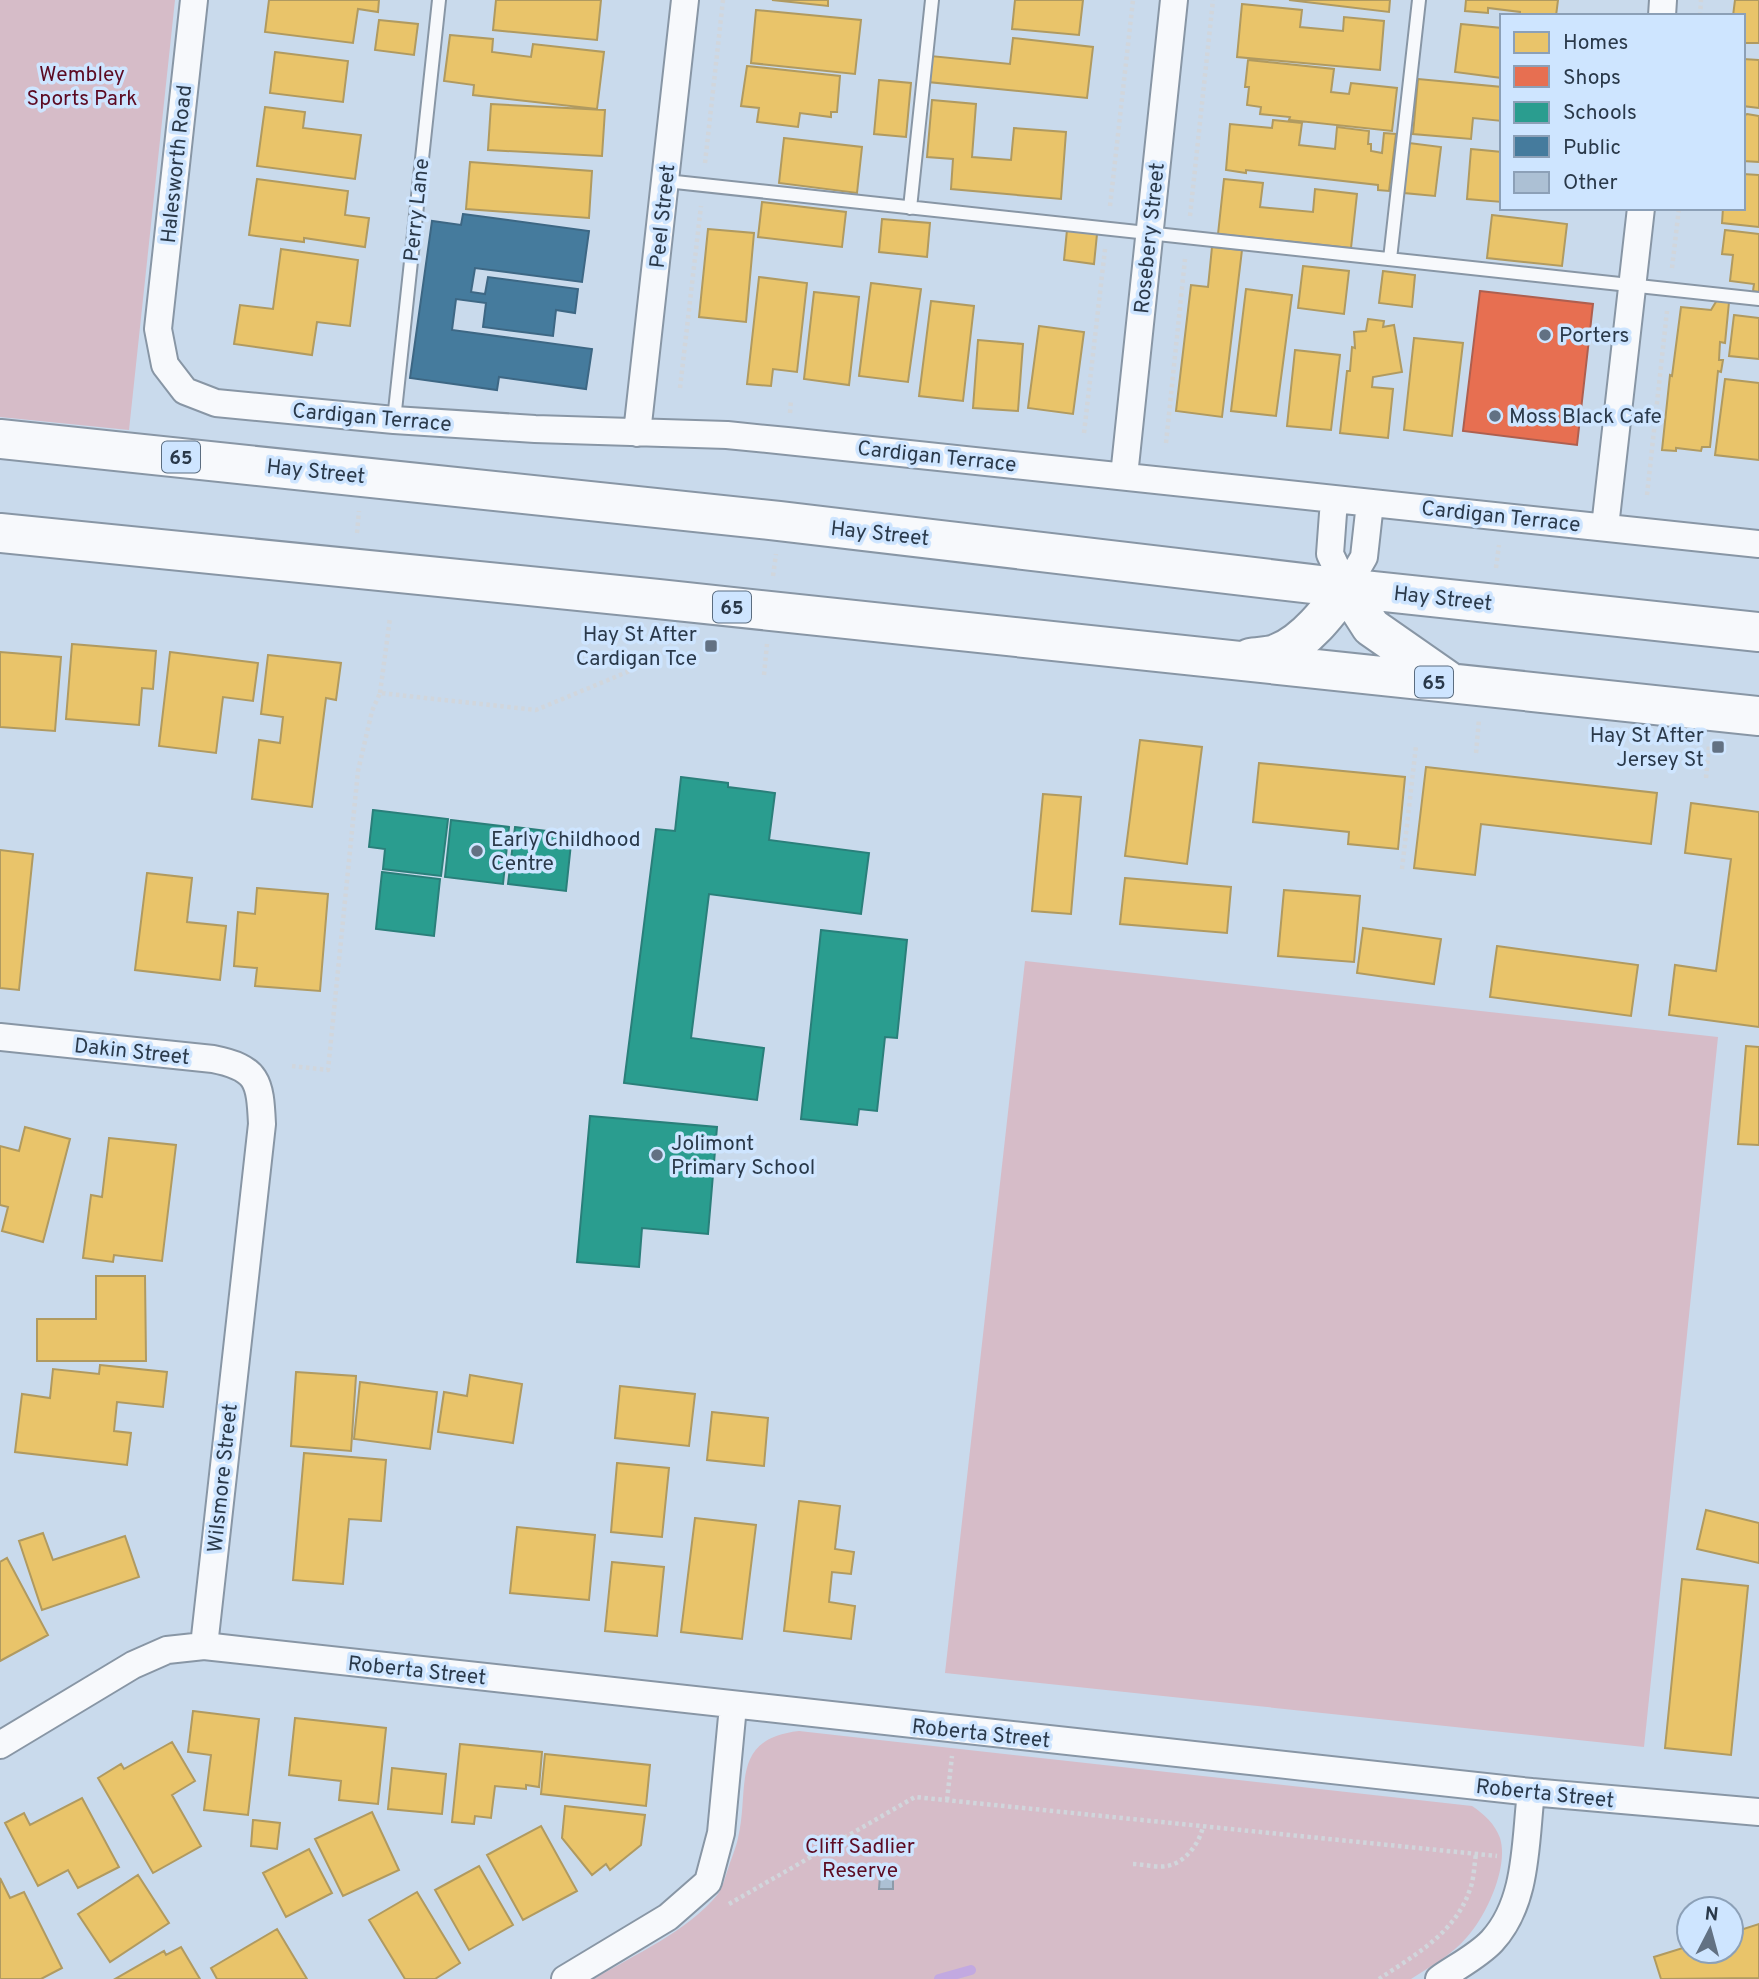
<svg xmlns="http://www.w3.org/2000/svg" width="1759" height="1979" font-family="Overpass,sans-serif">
  <rect width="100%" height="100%" fill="#c9daec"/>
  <path fill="#d6bcc8" d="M0 0H175L129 430 0 417Z
    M1025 961 1718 1037 1644 1747 945 1673Z
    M799 1731 1472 1806C1484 1814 1495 1824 1500 1838 1509 1867 1486 1916 1467 1937 1452 1955 1431 1966 1411 1979H594C635 1954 687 1932 718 1894 723 1887 725 1877 728 1869 731 1859 736 1848 738 1838 750 1788 729 1739 799 1731Z"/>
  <path fill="#e9c46a" stroke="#b09a60" stroke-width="2" d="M269 0H379L378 12 358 9 353 43 265 32Z
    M496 0H601L597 40 493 30Z
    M772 0H828V6Z
    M1015 0H1083L1079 35 1012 29Z
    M1289 0H1390L1389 12Z
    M1466 0H1558L1556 16H1520V12L1488 8V13L1465 11Z
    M1735 0H1759V43H1743V16H1733Z
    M1242 4 1302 10 1300 27 1343 31 1344 17 1384 21 1380 70 1237 57Z
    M756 10 861 20 855 74 751 63Z
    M379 20 418 24 414 55 375 50Z
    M1461 24 1502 28V78L1455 72Z
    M450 35 493 39 492 52 531 57 533 44 604 52 597 109 473 95 474 85 444 81Z
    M1013 38 1093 47 1087 98 928 82 931 56 1010 64Z
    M275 52 348 61 343 102 270 93Z
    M1743 59 1759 60V108L1743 106Z
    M1248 60 1334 69 1331 92 1349 94 1351 83 1397 88 1392 131 1289 120 1290 117 1260 114 1261 107 1247 105 1249 87H1245Z
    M747 66 840 76 837 112H831V117L800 113 798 127 757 122 759 108 741 106Z
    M1418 79 1502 87V121L1473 118 1471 139 1413 134Z
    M879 80 911 83 906 137 874 134Z
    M932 100 976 104 972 157 1011 160 1014 128 1066 132 1061 199 951 189 953 159 927 157Z
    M491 104 605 110 602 156 488 150Z
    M265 107 305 112 303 128 361 135 355 179 257 166Z
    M1747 114 1759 116V162L1743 161V116Z
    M1273 120 1302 123 1299 145 1335 149 1337 127 1369 131 1368 144H1371V151L1382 153 1384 133 1396 134 1389 191 1378 190V185L1246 170V173L1226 170 1230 124 1272 128Z
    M784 138 862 147 857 193 779 183Z
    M1409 143 1441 147 1435 196 1404 193Z
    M1471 149 1502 152V202L1467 199Z
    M470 162 592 171 589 218 466 209Z
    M1743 174 1759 175V227L1722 223 1723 208H1743Z
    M257 179 348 191 345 215 369 218 365 247 304 238V242L249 235Z
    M1224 179 1263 183 1260 207 1313 212 1315 189 1357 194 1351 248 1218 234Z
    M762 202 846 212 842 247 758 237Z
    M1492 215 1567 224 1562 266 1487 258Z
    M882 219 930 223 927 257 879 252Z
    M708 229 754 233 746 322 699 317Z
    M1067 230 1097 234 1094 264 1064 260Z
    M1725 230 1759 234V292L1753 291 1754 284 1730 281 1733 255 1722 254Z
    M1212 247 1242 250 1222 417 1176 411 1191 285 1208 287Z
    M281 249 358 260 350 326 317 322 312 355 234 344 240 305 273 309Z
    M1303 266 1349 271 1344 314 1298 308Z
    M1383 271 1415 275 1412 307 1379 303Z
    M759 277 807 283 797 372 773 369 771 386 747 384Z
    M871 283 921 289 908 382 859 376Z
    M1246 289 1292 295 1276 416 1231 411Z
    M814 292 859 297 849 385 804 379Z
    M1717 300 1729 302 1725 343 1720 342 1719 360H1723L1721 372 1718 371 1710 447H1702L1701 451 1676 448V451L1662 450 1670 375 1672 376 1681 307 1711 310Z
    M931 301 974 306 963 401 919 396Z
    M1734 315 1759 318V359L1729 356Z
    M1368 319 1384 321 1383 327 1394 325 1402 372 1373 377 1372 387 1393 389 1388 438 1340 433 1347 371H1350L1352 347 1355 348 1354 332 1366 331Z
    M1039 326 1084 332 1073 414 1028 408Z
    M1414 338 1463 343 1452 436 1404 430Z
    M978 340 1023 344 1018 411 973 408Z
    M1295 350 1340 355 1331 430 1287 426Z
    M1725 379 1759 383V460L1715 455Z
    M72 644 156 651 153 689 142 688 139 725 66 719Z
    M0 652 61 657 55 731 0 727Z
    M170 652 258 663 253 701 223 697 216 753 159 746Z
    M268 655 341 663 336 700 326 698 312 807 252 799 259 740 280 743 283 717 261 714Z
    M1140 740 1202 747 1187 864 1125 856Z
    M1259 763 1405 777 1398 849 1348 844 1349 832 1253 822Z
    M1426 767 1657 793 1651 844 1481 824 1475 875 1414 868Z
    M1043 794 1081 797 1071 914 1032 911Z
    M1691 803 1759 812V1027L1669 1015 1675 965 1716 971 1731 859 1685 853Z
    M0 850 33 854 19 990 0 988Z
    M147 873 192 878 187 922 226 926 220 980 135 970Z
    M1125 878 1231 887 1227 933 1120 924Z
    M257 888 328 894 320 991 255 986 257 968 234 966 238 912 255 914Z
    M1284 890 1360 896 1354 962 1278 956Z
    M1363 928 1441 939 1434 984 1357 973Z
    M1497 946 1638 965 1631 1016 1490 997Z
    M1746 1046 1759 1047V1145L1738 1144Z
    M25 1127 70 1139 43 1242 2 1231 8 1207 0 1205V1146L19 1151Z
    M109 1138 176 1145 162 1261 114 1255 113 1262 83 1258 91 1195 102 1197Z
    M96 1276H145L146 1361H37V1319H96Z
    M100 1365 167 1372 163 1407 117 1402 114 1431 131 1433 127 1465 15 1452 22 1394 50 1398 53 1369 99 1374Z
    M296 1372 356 1376 351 1451 291 1446Z
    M470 1375 522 1384 513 1443 438 1432 444 1392 467 1396Z
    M360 1382 437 1392 430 1449 354 1439Z
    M620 1386 695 1394 689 1446 615 1438Z
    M712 1412 768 1418 764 1466 707 1460Z
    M304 1453 386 1460 381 1521 349 1519 343 1584 293 1580Z
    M617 1463 669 1468 662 1537 611 1532Z
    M799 1501 840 1506 835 1549 854 1552 851 1574 832 1572 829 1602 855 1606 851 1639 784 1631Z
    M1706 1510 1759 1523V1563L1697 1549Z
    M695 1518 756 1525 742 1639 681 1632Z
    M517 1527 595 1535 589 1600 510 1593Z
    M43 1533 53 1560 125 1536 139 1577 42 1610 19 1541Z
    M7 1558 48 1635 0 1661V1562Z
    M612 1562 664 1567 657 1636 605 1631Z
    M1682 1579 1748 1586 1731 1755 1665 1748Z
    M193 1711 259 1719 248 1815 204 1810 211 1755 188 1752Z
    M295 1718 386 1728 378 1804 339 1800 341 1781 289 1775Z
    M172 1742 195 1781 172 1795 201 1846 153 1873 98 1778 121 1764 124 1769Z
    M460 1744 542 1752 539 1787 526 1785V1789L495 1786 491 1818 475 1816 474 1824 452 1822Z
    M545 1754 650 1765 646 1806 541 1794Z
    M392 1768 446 1774 442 1814 388 1809Z
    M82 1798 119 1867 78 1888 68 1870 38 1886 5 1823 24 1813 30 1825Z
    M565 1806 645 1815 641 1845 610 1870 606 1864 592 1875 562 1838Z
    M372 1812 399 1870 343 1896 315 1839Z
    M253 1820 280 1823 277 1849 251 1846Z
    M541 1826 577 1891 523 1920 487 1855Z
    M309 1849 332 1893 286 1917 263 1873Z
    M479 1866 513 1925 469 1950 435 1890Z
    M138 1875 169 1923 110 1962 78 1914Z
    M0 1878 10 1898 24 1892 62 1968 41 1979H0Z
    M417 1892 460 1963 435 1979H405L369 1920Z
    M1759 1924V1978L1661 1979 1654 1957 1689 1946V1951H1731V1933Z
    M277 1929 307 1979H217L211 1968Z
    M181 1947 200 1979H115L164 1951 166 1955Z"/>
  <path fill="#e76f51" stroke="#ae5f4f" stroke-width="2" d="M1480 291 1593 304 1577 445 1463 431Z"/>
  <path fill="#2a9d8f" stroke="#2a7f7a" stroke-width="2" d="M681 777 728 783V787L775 793 769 840 869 853 861 914 709 894 691 1038 764 1048 757 1100 624 1083 656 829 675 831Z
    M373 810 448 819 441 876 383 869 385 849 369 847Z
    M451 820 509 827 503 884 445 877Z
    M515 827 572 834 566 891 508 884Z
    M382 872 440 879 434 936 376 929Z
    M821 930 907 940 897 1038 885 1037 877 1111 859 1109 857 1125 801 1119Z
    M590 1116 717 1127 708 1234 642 1228 639 1267 577 1262Z"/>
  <path fill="#457b9d" stroke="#3d6784" stroke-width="2" d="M463 214 589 231 582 282 475 268 471 292 485 294 488 277 578 289 575 313 556 310 553 336 483 327 486 303 456 299 452 330 592 349 586 389 499 377 497 390 410 378 432 221 461 225Z"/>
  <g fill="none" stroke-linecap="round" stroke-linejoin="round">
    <path stroke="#c2a9e1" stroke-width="10" d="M939 1979 971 1970"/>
  </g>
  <path fill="#acc0d4" stroke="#8c9baa" stroke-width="2" d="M880 1876H893V1889H879Z"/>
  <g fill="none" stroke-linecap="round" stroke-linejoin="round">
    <g stroke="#8896a5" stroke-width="16">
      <path id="lane" d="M666 181 1759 299
        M910 208 932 0
        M1390 259 1419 0
        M394 420 439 0"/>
    </g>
    <g stroke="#8896a5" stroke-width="30">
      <path id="street" d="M194 0 158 329 165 365 185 391 216 403 394 420 535 429 727 435 787 441 1759 544
        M1662 16 1663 0
        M637 433 685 0
        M1124 476 1174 0
        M1334 500 1330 554 1346 588
        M1605 527 1641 208
        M1346 588 1364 557 1370 503
        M0 1037 213 1059C258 1068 260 1081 262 1124L204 1646
        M0 1745 133 1665 167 1650 204 1646 1531 1792 1759 1812
        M565 1979 668 1917 708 1882 721 1833 733 1706
        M1439 1979C1456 1967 1478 1956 1492 1941 1528 1902 1525 1842 1531 1792"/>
    </g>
    <g stroke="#8896a5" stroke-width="42">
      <path id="primary" d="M0 439 779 521 1346 588 1759 632
        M0 533 658 599 1759 716
        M1346 588 1371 627 1447 680
        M1250 658C1259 656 1270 657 1278 653 1306 642 1329 611 1346 588"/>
    </g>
    <path stroke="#d1d6dc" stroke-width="4.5" stroke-dasharray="3.5 3.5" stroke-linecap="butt" d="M1700 16 1701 0
      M705 163 723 0
      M1110 206 1133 0
      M1190 216 1213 0
      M1672 268 1679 208
      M680 388 701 206
      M790 413 791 400
      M1084 433 1105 249
      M1166 443 1185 259
      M1647 495 1667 311
      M357 533 359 511
      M1496 568 1499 545
      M773 576 776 554
      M764 675 767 644
      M380 693 390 618
      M1476 753 1479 719
      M1706 778 1709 744
      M1402 869 1416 746
      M292 1066 328 1070 358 771 372 711 380 693 536 710 644 665H649
      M947 1800 952 1756
      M1133 1864C1143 1864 1157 1868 1167 1866 1185 1863 1200 1843 1203 1826
      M729 1904 915 1797 1497 1856
      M1379 1979C1413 1956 1454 1934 1469 1892 1474 1881 1474 1866 1476 1854"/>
    <use href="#lane" stroke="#f7f9fc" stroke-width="12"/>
    <use href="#street" stroke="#f7f9fc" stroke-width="26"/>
    <use href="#primary" stroke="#f7f9fc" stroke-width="38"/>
  </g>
  <g fill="#627183" stroke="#cee5ff" stroke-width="2.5">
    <circle cx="1545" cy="335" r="7"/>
    <circle cx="1495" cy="416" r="7"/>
    <rect x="704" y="639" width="14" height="14" rx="3.5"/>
    <rect x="1711" y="740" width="14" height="14" rx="3.5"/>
    <circle cx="477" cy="851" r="7"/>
    <circle cx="657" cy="1155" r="7"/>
  </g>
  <g text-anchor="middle" stroke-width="7" stroke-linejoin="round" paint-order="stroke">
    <g fill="#cee5ff" stroke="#5b6d80" stroke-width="2">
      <rect x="162" y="441.5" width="38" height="31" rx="5"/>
      <rect x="713" y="591.5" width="38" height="31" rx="5"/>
      <rect x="1415" y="666.5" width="38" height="31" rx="5"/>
    </g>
    <g font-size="19" font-weight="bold" fill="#2a394a">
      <text x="181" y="464">65</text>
      <text x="732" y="614">65</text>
      <text x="1434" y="689">65</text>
    </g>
    <g font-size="21" fill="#5c0a22" stroke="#cee5ff">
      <text x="82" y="81">Wembley<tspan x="82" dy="24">Sports Park</tspan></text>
      <text x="860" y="1853">Cliff Sadlier<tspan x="860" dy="24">Reserve</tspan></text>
    </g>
    <g font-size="21" fill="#2a394a" stroke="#cee5ff">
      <text transform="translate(176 164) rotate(-84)" y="7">Halesworth Road</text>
      <text transform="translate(416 210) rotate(-84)" y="7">Perry Lane</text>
      <text transform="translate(662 216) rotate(-84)" y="7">Peel Street</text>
      <text transform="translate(1149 238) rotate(-84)" y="7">Rosebery Street</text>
      <text transform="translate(372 417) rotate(5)" y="7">Cardigan Terrace</text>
      <text transform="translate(937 456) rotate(6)" y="7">Cardigan Terrace</text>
      <text transform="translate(316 471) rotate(6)" y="7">Hay Street</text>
      <text transform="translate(1501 516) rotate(6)" y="7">Cardigan Terrace</text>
      <text transform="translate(880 533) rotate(6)" y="7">Hay Street</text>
      <text transform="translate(1443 598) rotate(6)" y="7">Hay Street</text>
      <text transform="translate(132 1051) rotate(6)" y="7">Dakin Street</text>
      <text transform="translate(222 1478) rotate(-84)" y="7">Wilsmore Street</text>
      <text transform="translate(417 1670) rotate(6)" y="7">Roberta Street</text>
      <text transform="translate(981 1733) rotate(6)" y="7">Roberta Street</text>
      <text transform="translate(1545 1793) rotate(6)" y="7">Roberta Street</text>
    </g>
    <g font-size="21" fill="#2a394a" stroke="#cee5ff" text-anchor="start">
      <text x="1559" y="342">Porters</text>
      <text x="1509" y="423">Moss Black Cafe</text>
      <text x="697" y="641" text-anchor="end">Hay St After<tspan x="697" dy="24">Cardigan Tce</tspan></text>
      <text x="1704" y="742" text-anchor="end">Hay St After<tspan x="1704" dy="24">Jersey St</tspan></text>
      <text x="491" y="846">Early Childhood<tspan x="491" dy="24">Centre</tspan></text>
      <text x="671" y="1150">Jolimont<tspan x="671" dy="24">Primary School</tspan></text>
    </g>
  </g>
  <rect x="1500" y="14" width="245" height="196" fill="#cee5ff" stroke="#8ca0b7" stroke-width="2"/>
  <rect x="1514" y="32" width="35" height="21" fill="#e9c46a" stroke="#8ca0b7" stroke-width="2"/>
  <text x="1563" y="49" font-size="21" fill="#2a394a">Homes</text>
  <rect x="1514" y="66" width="35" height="21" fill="#e76f51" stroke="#8ca0b7" stroke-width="2"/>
  <text x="1563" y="84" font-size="21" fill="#2a394a">Shops</text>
  <rect x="1514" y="102" width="35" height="21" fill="#2a9d8f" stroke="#8ca0b7" stroke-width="2"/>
  <text x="1563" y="119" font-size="21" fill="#2a394a">Schools</text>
  <rect x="1514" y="136" width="35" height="21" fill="#457b9d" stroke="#8ca0b7" stroke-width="2"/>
  <text x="1563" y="154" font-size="21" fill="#2a394a">Public</text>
  <rect x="1514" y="172" width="35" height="21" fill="#acc0d4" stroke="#8ca0b7" stroke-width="2"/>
  <text x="1563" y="189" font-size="21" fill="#2a394a">Other</text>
  <g transform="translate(1710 1930) rotate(6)"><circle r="33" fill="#cee5ff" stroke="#8ca0b7" stroke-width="2"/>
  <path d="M0-5L12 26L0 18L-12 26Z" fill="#627183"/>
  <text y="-10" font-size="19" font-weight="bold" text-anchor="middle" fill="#2a394a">N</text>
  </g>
</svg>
